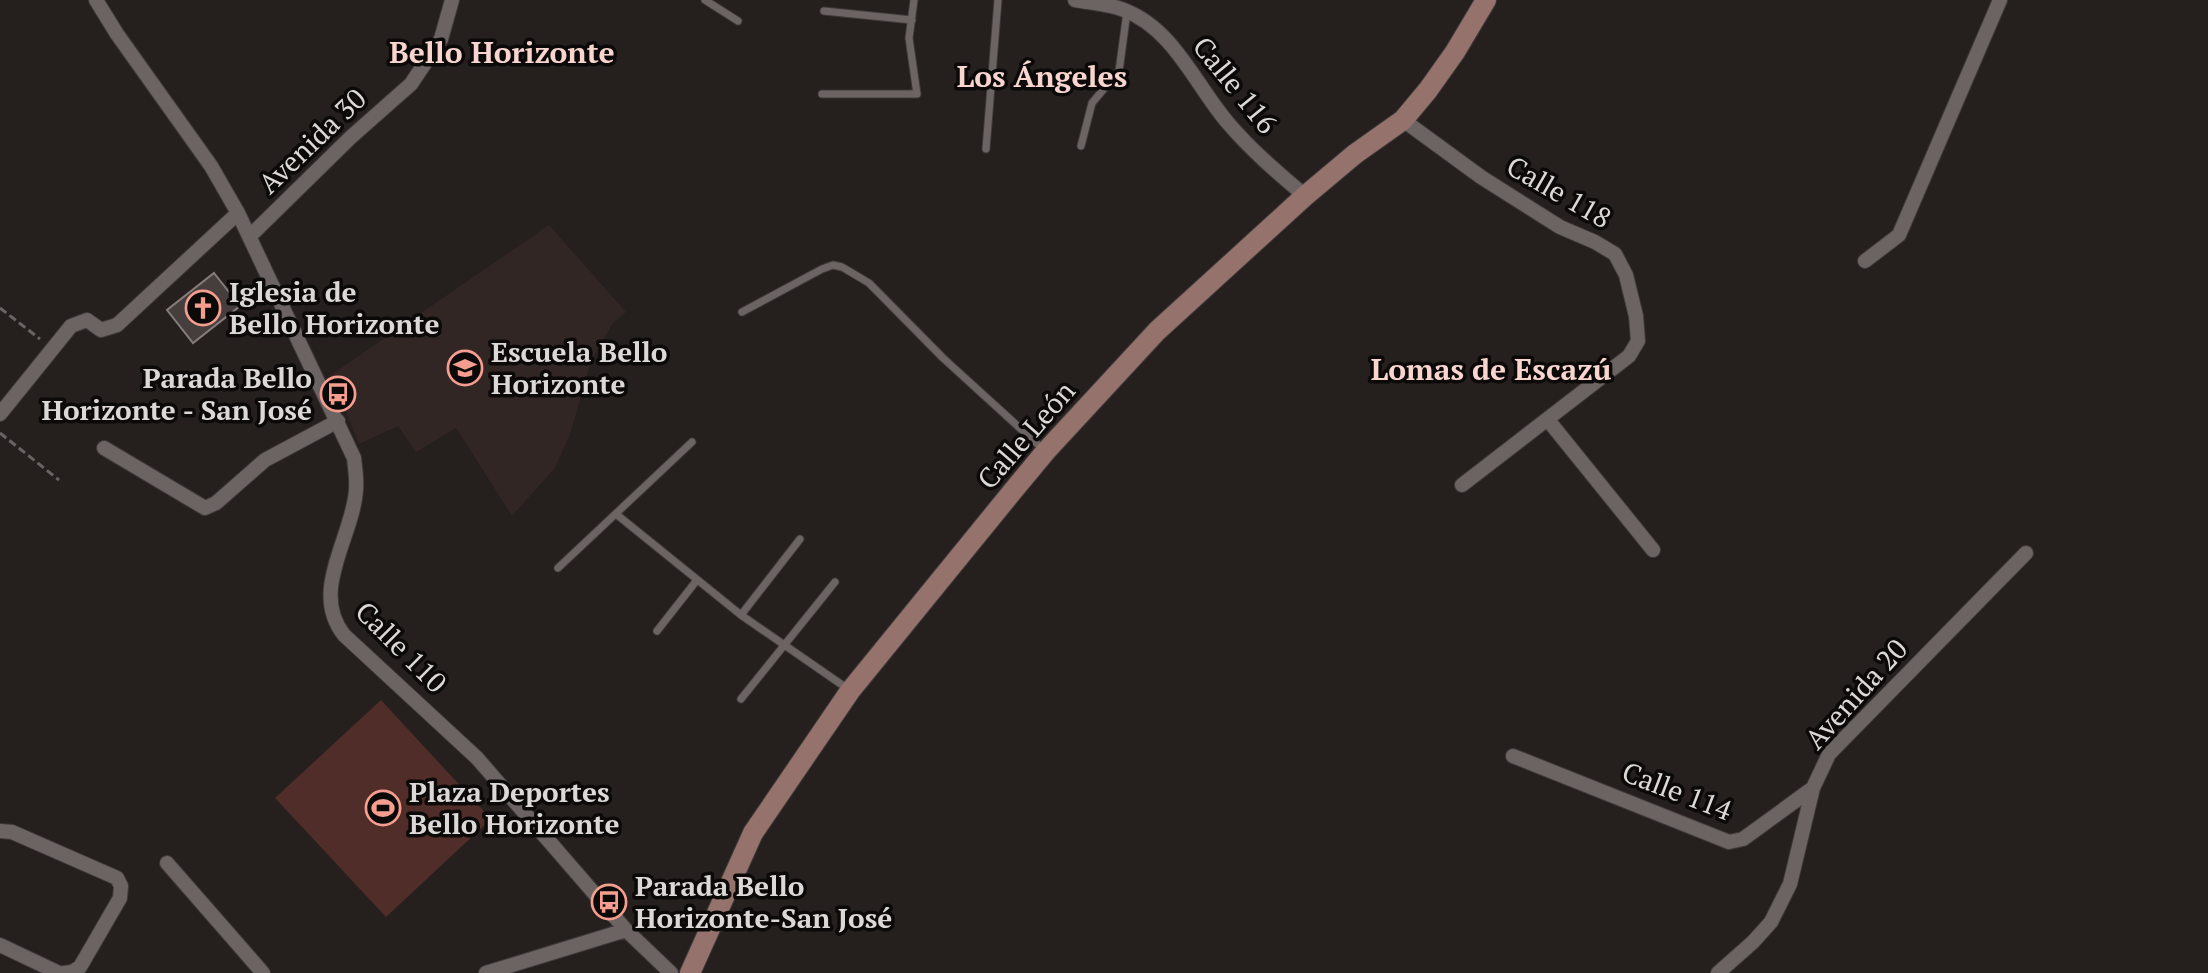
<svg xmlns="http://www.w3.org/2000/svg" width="2208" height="973" font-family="'PT Serif',serif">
  <rect width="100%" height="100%" fill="#251f1e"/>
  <path fill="#322624" d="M549 225 626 312 613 323 591 361 570 435 554 469 512 516 456 428 416 452 398 426 359 444 331 375Z"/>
  <path fill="#502d28" d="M381 700 491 819 386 917 275 798Z"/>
  <path fill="#453e3d" stroke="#847d7b" stroke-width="2" d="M214 273 240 306 193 343 167 310Z"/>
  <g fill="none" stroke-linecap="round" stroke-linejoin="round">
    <g stroke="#3f3b3a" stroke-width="9">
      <path id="lane" d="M705 0 738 21
        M824 11 912 20
        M822 94H917L909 38 914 0
        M1081 146 1092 103 1119 71 1127 12
        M986 149 998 0
        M742 312 822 269 833 265 842 267 869 283 943 358 1044 450
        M616 514 741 615
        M800 539 741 615 848 689
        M558 568 692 442
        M657 631 697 580
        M741 699 835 582"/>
    </g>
    <g stroke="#3f3b3a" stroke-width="16">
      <path id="street" d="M96 0 117 34 211 166 238 213 354 458C355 468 357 479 356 490 353 537 309 591 344 635L477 758 626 930 671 973
        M1075 0C1091 3 1110 4 1124 10 1174 29 1196 86 1228 123 1251 150 1278 173 1305 196
        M1403 120 1481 177 1560 227 1595 242 1615 254 1626 275 1636 316 1638 341 1629 356 1462 485
        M250 236 351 137 411 84 441 39 452 0
        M1865 261 1899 235 2000 0
        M0 414 71 326 87 320 101 330 117 325 238 213
        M1548 420 1653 550
        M104 448 205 508 216 503 265 460 338 421
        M1513 756 1729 842 1743 839 1813 788
        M0 831 12 832 117 878 121 886 120 898 80 967 72 972 64 973
        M167 863 263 973
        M0 945 59 973
        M486 973 626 930
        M1718 973 1753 942 1771 922 1790 884 1813 788 1829 754 2026 553"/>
    </g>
    <g stroke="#3f3b3a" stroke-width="22">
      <path id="secondary" d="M690 973 753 833 850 691 1012 492 1046 451 1157 331 1305 196 1355 154 1403 120 1428 90 1455 52 1486 0"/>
    </g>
    <path stroke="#696463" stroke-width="3" stroke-dasharray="8 4" stroke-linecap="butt" d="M0 308 40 339
      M0 433 59 480"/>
    <use href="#lane" stroke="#6c6463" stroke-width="7"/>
    <use href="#street" stroke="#6c6463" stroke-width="14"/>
    <use href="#secondary" stroke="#96726c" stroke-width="20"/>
  </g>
  <defs>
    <g id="church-ring" transform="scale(1.8)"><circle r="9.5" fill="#0c0909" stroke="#f59d8e" stroke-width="1.5"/><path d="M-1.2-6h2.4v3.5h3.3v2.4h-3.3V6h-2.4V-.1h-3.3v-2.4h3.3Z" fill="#f59d8e"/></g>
    <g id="school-ring" transform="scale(1.8)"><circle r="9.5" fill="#0c0909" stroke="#f59d8e" stroke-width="1.5"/><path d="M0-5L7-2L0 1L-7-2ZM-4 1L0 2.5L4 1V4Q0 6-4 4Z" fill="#f59d8e"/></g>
    <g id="bus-ring" transform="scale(1.8)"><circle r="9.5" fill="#0c0909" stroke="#f59d8e" stroke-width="1.5"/><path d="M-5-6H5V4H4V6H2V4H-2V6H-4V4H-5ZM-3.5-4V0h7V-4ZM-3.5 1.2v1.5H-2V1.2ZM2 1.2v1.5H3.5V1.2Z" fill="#f59d8e"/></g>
    <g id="stadium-ring" transform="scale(1.8)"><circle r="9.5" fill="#0c0909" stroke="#f59d8e" stroke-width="1.5"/><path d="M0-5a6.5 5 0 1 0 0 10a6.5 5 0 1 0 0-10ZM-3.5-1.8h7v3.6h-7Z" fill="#f59d8e"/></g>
  </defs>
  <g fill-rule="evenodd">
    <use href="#church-ring" x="203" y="308"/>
    <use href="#school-ring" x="465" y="368"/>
    <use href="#bus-ring" x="338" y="394"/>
    <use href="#stadium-ring" x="383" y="808"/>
    <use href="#bus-ring" x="609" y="902"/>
  </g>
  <g text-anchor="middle" stroke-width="7" stroke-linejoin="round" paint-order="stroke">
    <g font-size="28" fill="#dcd8d7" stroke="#0c0909">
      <text transform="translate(1235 85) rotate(51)" y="10">Calle 116</text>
      <text transform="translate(312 141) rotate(-44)" y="10">Avenida 30</text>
      <text transform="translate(1559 192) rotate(30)" y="10">Calle 118</text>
      <text transform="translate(1026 435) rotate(-49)" y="10">Calle León</text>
      <text transform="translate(401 647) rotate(45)" y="10">Calle 110</text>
      <text transform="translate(1856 694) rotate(-48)" y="10">Avenida 20</text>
      <text transform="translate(1677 791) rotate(21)" y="10">Calle 114</text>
    </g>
    <g font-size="28" font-weight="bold" fill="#dcd8d7" stroke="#0c0909" text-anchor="start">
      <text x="229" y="302">Iglesia de<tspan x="229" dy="32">Bello Horizonte</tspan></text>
      <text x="491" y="362">Escuela Bello<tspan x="491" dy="32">Horizonte</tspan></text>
      <text x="312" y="388" text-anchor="end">Parada Bello<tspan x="312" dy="32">Horizonte - San José</tspan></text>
      <text x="409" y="802">Plaza Deportes<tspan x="409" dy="32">Bello Horizonte</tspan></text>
      <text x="635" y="896">Parada Bello<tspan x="635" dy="32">Horizonte-San José</tspan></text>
    </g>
    <g font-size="30" font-weight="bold" fill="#f8d5ce" stroke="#0c0909">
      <text x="502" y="63">Bello Horizonte</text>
      <text x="1042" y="87">Los Ángeles</text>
      <text x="1491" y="380">Lomas de Escazú</text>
    </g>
  </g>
</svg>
